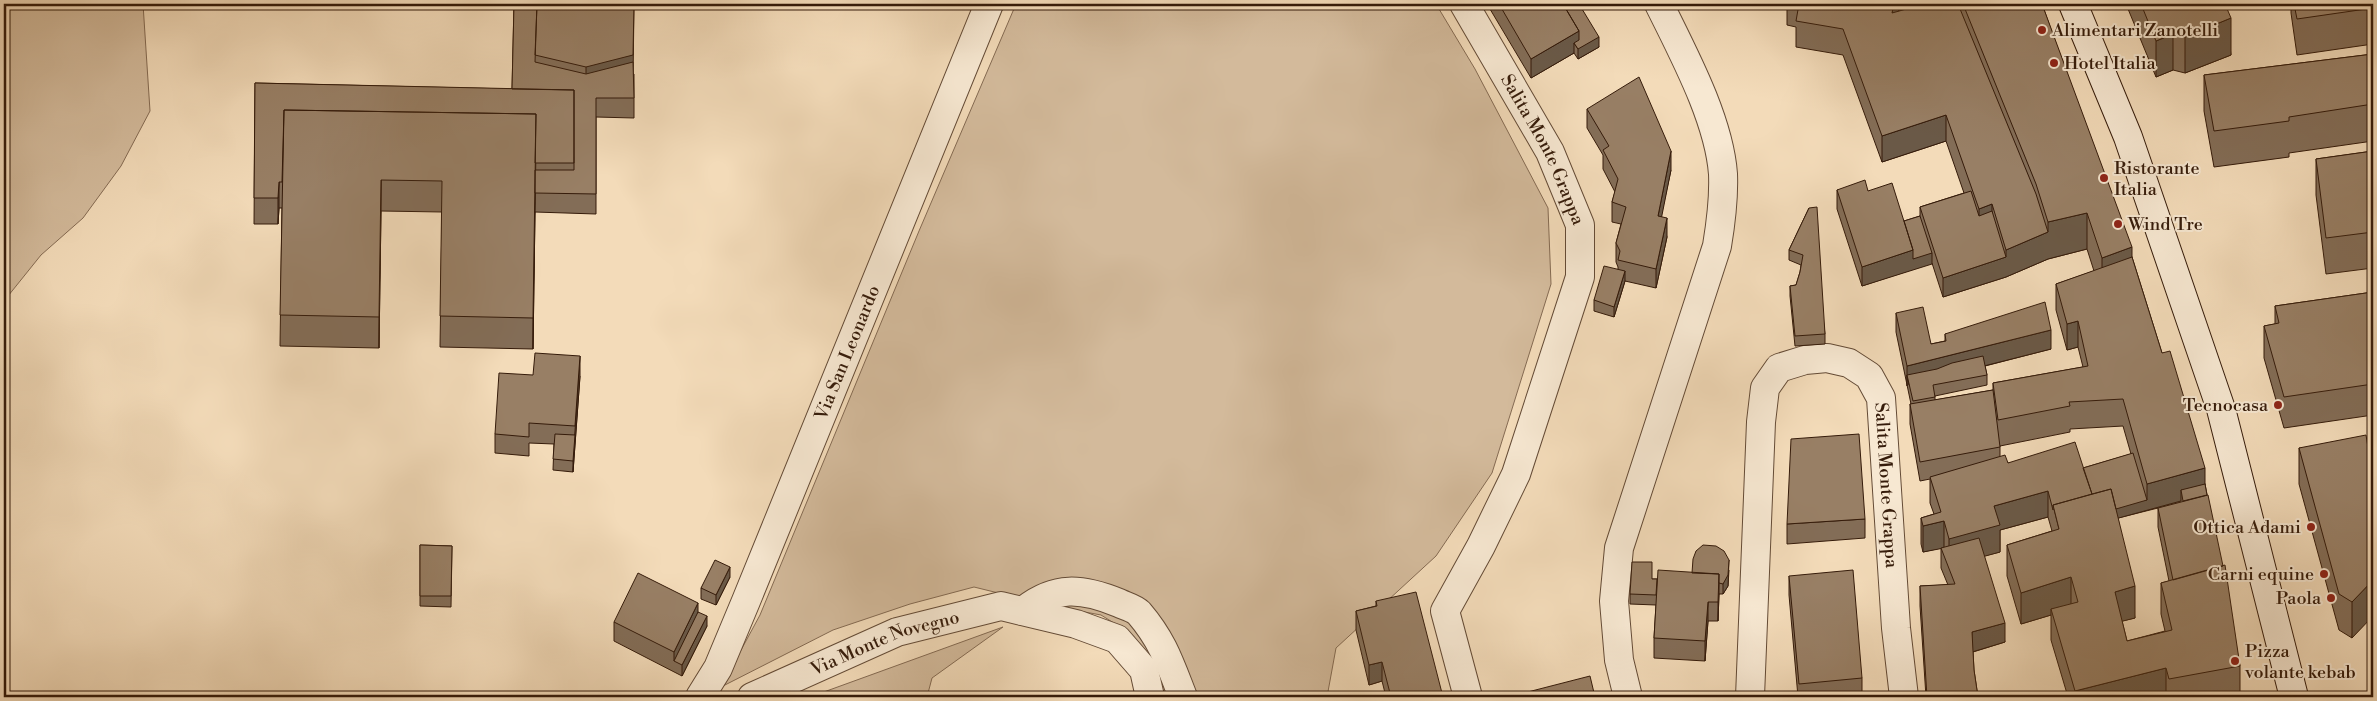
<svg xmlns="http://www.w3.org/2000/svg" width="2377" height="701" font-family="'Libre Bodoni',serif">
  <rect width="100%" height="100%" fill="#f3dbb9"/>
  <filter id="stains"><feTurbulence type="fractalNoise" baseFrequency=".004" numOctaves="4"/><feColorMatrix values="0 0 0 0 .2 0 0 0 0 .09 0 0 0 0 .02 0 0 0 .5 -.17"/></filter>
  <radialGradient id="worn" r=".72"><stop offset=".6" stop-color="#630" stop-opacity="0"/><stop offset="1" stop-color="#630" stop-opacity=".3"/></radialGradient>
  <path fill="#d3ba9b" stroke="#846a52" d="M4 4H143L150 111 121 166 83 218 41 255 4 301Z
    M1016 4H1436L1475 69 1548 208 1551 284 1492 473 1436 556 1336 648 1327 697H1161L1144 651 1130 633 1101 615 1047 605 974 587 910 604 833 630 721 687 760 615 919 231Z
    M1003 627 932 678 927 697H810Z"/>
  <g fill="none" stroke-linecap="round" stroke-linejoin="round">
    <g stroke="#644b36" stroke-width="30">
      <g id="street">
        <path id="s1" d="M1464 4 1550 152 1580 225V277L1516 474 1481 546 1445 611 1468 697"/>
        <path d="M1023 611C1055 585 1082 588 1119 603 1125 606 1134 608 1139 613 1163 641 1170 664 1183 697"/>
        <path id="s2" d="M700 697 718 668 746 601 989 4"/>
        <path id="s3" d="M752 697 897 632 1001 606 1076 624 1117 639 1144 670 1150 697"/>
        <path d="M1628 697 1619 660 1614 601 1619 548 1717 246C1721 222 1724 198 1723 174 1719 119 1683 53 1659 4"/>
        <path id="s4" d="M1750 697 1761 422 1765 388 1779 368 1805 360 1827 358 1849 363 1869 376 1881 398 1896 628 1904 697"/>
      </g>
    </g>
    <g stroke="#351b0a" stroke-width="30">
      <path id="secondary" d="M2073 4 2128 137 2221 409 2294 697"/>
    </g>
    <use href="#street" stroke="#f7e8d2" stroke-width="28"/>
    <use href="#secondary" stroke="#f7e8d2" stroke-width="28"/>
  </g>
  <path fill="#836d57" stroke="#351b0a" fill-rule="evenodd" d="M514 4 634 74V118L596 117V214L535 212 533 349 440 347 442 212 381 211 379 348 280 346 282 208H279L278 224H254L255 83 512 89Z
    M1487 4H1579L1599 47 1578 59 1574 53 1531 78Z
    M1787 4H1900L1898 11 1910 8 1920 4H2042L2132 257 2162 353 2205 484 2240 666V697H2068L2051 640V615L2021 624 2007 576V545L2052 531 2048 517 2000 530V552L1984 556 2005 642 1973 652 1974 670 1978 697H1926L1920 606V586L1948 585 1941 568V548L1923 552 1921 544V518L1934 514 1930 503V479L1920 481 1910 424V404H1911L1896 332V313L1931 344 1945 341V334L2051 349 1985 366 1987 375V385L1935 396V400L1993 390V383L2083 367 2078 347 2067 350 2056 310V284L2094 271 2087 249 2048 259 2006 277 1943 297 1932 263 1862 286 1837 209V190L1868 191 1904 221 1920 216V207L1964 193 1946 141 1882 162 1843 55 1796 47V27L1787 25ZM2123 426 2131 454 2083 468 2008 463 2000 457V446L2070 432V429ZM2158 508V527L2169 581 2161 583V614L2165 631 2127 641 2122 621 2135 618 2118 518Z
    M2126 4H2225L2231 55 2185 73 2173 70 2156 77Z
    M2291 4H2373V44L2297 55 2291 13Z
    M2373 54V141L2289 153V157L2214 167 2204 111V75Z
    M1587 109 1671 170 1661 216 1667 237 1656 288 1625 281 1614 317 1594 311V300L1618 269V267L1616 262V243L1621 224 1612 222V202L1615 192 1603 169V155L1587 128Z
    M2373 151V268L2326 274 2316 195V159Z
    M1809 208 1825 334V344L1795 346 1790 296V286L1796 285 1800 272 1801 265 1789 260V250Z
    M2373 292V415L2284 428 2264 358V326L2275 324V306Z
    M533 375 580 376 573 472 553 470 554 444 529 443V456L495 453V434Z
    M2299 448 2369 454 2352 638 2339 630 2299 484Z
    M1865 519V538L1787 544V524Z
    M420 545 452 546 451 607 420 606Z
    M1729 570 1728 586 1723 594H1719L1718 621H1708L1705 661 1654 658V638L1656 605 1630 604V594L1652 579H1657L1692 573Z
    M1789 576 1862 678V697H1798L1789 595Z
    M730 577 716 605 701 599V588Z
    M1376 601 1443 697H1386L1382 681 1369 685 1356 630V611L1376 606Z
    M698 612 707 626 682 676 614 641V622Z"/>
  <path fill="#6a5947" stroke="#351b0a" d="M634 4 633 81 586 93V67Z
    M1894 4H1900L1892 40V13Z
    M2231 18V55L2185 73V37Z
    M1579 31 1599 37V47L1578 59V49L1574 43V53L1531 78V59Z
    M2173 34V70L2156 77V41Z
    M536 114V145L533 349V318Z
    M1946 115V141L1882 162V136Z
    M1671 151V170L1658 235V216Z
    M381 180V211L379 348V317Z
    M279 182V208L278 224V198Z
    M1992 204V230L1979 235V209Z
    M2087 213V249L2048 259 2006 277 1943 297V278L2006 257V250L2048 232V222Z
    M1667 218V237L1656 288V269Z
    M2132 247V284L2102 295V258Z
    M1913 250 1932 253V264L1862 286V267Z
    M1625 271V281L1614 317V307Z
    M2078 321V347L2067 350V324Z
    M2051 330V349L1909 385 1907 375V386V366Z
    M580 356V376L573 472V461Z
    M2205 468V495L2181 490V501L2093 525 2059 529 2054 509 2147 500V484Z
    M2048 491V517L2000 530V552L1949 566V539L1994 506Z
    M1944 521V548L1923 552V526Z
    M1729 560 1728 586 1723 594V584Z
    M730 567V577L716 605V595Z
    M1719 574V594L1718 621V602Z
    M2071 577V609H2051V615L2021 624V593Z
    M2373 580V616L2352 638V602Z
    M2135 586V618L2115 623V592Z
    M1708 602V621L1705 661V641Z
    M698 603V622L674 661V652Z
    M707 616V626L682 676V665Z
    M2005 623V642L1972 652V632Z
    M1382 662V681L1369 685V665Z
    M2166 668V697H2075V691Z"/>
  <path fill="#987f65" stroke="#351b0a" d="M514 4H537L535 62 586 74 633 62 634 98H596V194L535 193V170H574V90L512 89Z
    M537 4H634L633 55 586 67 535 55Z
    M1499 4H1563L1579 31 1531 59Z
    M1563 4H1579L1599 37 1578 49 1574 43 1579 40V31Z
    M1799 4H1894L1892 13 1910 8 1920 4H1958L2036 194 2048 232 2006 250 1992 204 1979 209 1946 115 1882 136 1843 29 1796 21Z
    M1963 4H2042L2132 247 2102 258 2087 213 2048 222 2036 184Z
    M2141 4H2225L2231 18 2185 37 2173 34 2156 41Z
    M2294 4H2373V8L2297 19Z
    M2373 54V104L2289 117V121L2214 131 2204 75Z
    M1639 77 1671 151 1658 216 1667 218 1656 269 1618 260 1620 251 1616 243 1626 207 1612 202 1618 179 1603 150 1609 146 1587 109Z
    M255 83 574 90V163H535L536 114 284 110 282 182H279L278 198H254Z
    M284 110 536 114 533 318 440 316 442 181 381 180 379 317 280 315Z
    M2373 151V232L2326 238 2316 159Z
    M1865 180 1868 191 1892 183 1913 250 1862 267 1837 190Z
    M1971 191 1979 216 1992 211 2006 257 1943 278 1920 207Z
    M1817 207 1825 334 1795 336 1790 286 1796 285 1800 272 1803 255 1789 250 1809 208Z
    M1920 216 1932 253 1913 259V250L1904 221Z
    M2132 257 2162 353 2170 351 2205 468 2147 484 2123 399 2069 402 2070 406 1998 420 1993 383 2088 366 2078 321 2067 324 2056 284Z
    M1604 266 1625 271 1614 307 1594 300Z
    M2373 292V384L2284 397 2264 326 2279 323 2275 306Z
    M2045 302 2051 330 1907 366 1896 313 1923 307 1931 344 1946 341 1945 334Z
    M535 353 580 356 575 426 529 423V437L495 434 499 373 533 375Z
    M1983 356 1987 375 1933 385 1935 397 1913 401 1907 375 1937 369 1952 363Z
    M1993 390 2000 447 1920 462 1910 404Z
    M555 434 575 435 573 461 553 459Z
    M1859 434 1865 519 1787 524 1791 439Z
    M2366 435 2369 454 2373 453V580L2352 602 2339 594 2299 448Z
    M2075 442 2092 494 2053 505V510L2048 491 1994 506 2000 525 1949 539 1944 521 1923 526 1921 518 1941 512 1930 477 2005 455 2008 463Z
    M2133 453 2147 500 2116 509 2111 489 2092 494 2083 468Z
    M2205 484 2207 495 2183 501 2181 490Z
    M2111 489 2135 586 2115 592 2127 641 2172 630 2161 583 2225 565 2240 666 2169 679 2166 668 2075 691 2051 609 2078 602 2071 577 2021 593 2007 545 2059 529 2053 505Z
    M2208 495 2223 566 2173 580 2158 508Z
    M1979 538 2005 623 1972 632 1974 670 1978 697H1927L1920 586 1955 584 1941 548Z
    M420 545 452 546 451 596H420Z
    M1703 545 1716 546 1724 551 1729 560 1728 575 1723 584 1719 583V574L1692 573 1693 559 1696 551Z
    M715 560 730 567 716 595 701 588Z
    M1632 562H1652V579H1657L1656 595 1630 594Z
    M1658 570 1719 574 1718 602H1708L1705 641 1654 638Z
    M1853 570 1862 678 1799 684 1789 576Z
    M638 573 698 603 674 652 614 622Z
    M1416 592 1443 697H1391L1382 662 1369 665 1356 611 1377 606 1376 601Z
    M698 612 707 616 682 665 674 661Z
    M1590 676 1595 697H1520V694Z"/>
  <g fill="#8f2418" stroke="#f7e8d2" stroke-width="2">
    <circle cx="2042" cy="30" r="5"/>
    <circle cx="2054" cy="63" r="5"/>
    <circle cx="2104" cy="178" r="5"/>
    <circle cx="2118" cy="224" r="5"/>
    <circle cx="2278" cy="405" r="5"/>
    <circle cx="2311" cy="527" r="5"/>
    <circle cx="2324" cy="574" r="5"/>
    <circle cx="2331" cy="598" r="5"/>
    <circle cx="2235" cy="661" r="5"/>
  </g>
  <g text-anchor="middle" stroke-width="4" stroke-linejoin="round" paint-order="stroke">
    <g font-size="18" fill="#351b0a" stroke="#f7e8d2" text-anchor="start">
      <text x="2052" y="36">Alimentari Zanotelli</text>
      <text x="2064" y="69">Hotel Italia</text>
      <text x="2114" y="174">Ristorante<tspan x="2114" dy="21">Italia</tspan></text>
      <text x="2128" y="230">Wind Tre</text>
      <text x="2268" y="411" text-anchor="end">Tecnocasa</text>
      <text x="2301" y="533" text-anchor="end">Ottica Adami</text>
      <text x="2314" y="580" text-anchor="end">Carni equine</text>
      <text x="2321" y="604" text-anchor="end">Paola</text>
      <text x="2245" y="657">Pizza<tspan x="2245" dy="21">volante kebab</tspan></text>
    </g>
    <g font-size="18" fill="#351b0a" stroke="#f7e8d2">
      <text dy="6" stroke="none"><textPath href="#s1" startOffset="166">Salita Monte Grappa</textPath></text>
      <text dy="6" stroke="none"><textPath href="#s2" startOffset="375">Via San Leonardo</textPath></text>
      <text dy="6" stroke="none"><textPath href="#s4" startOffset="542">Salita Monte Grappa</textPath></text>
      <text dy="6" stroke="none"><textPath href="#s3" startOffset="144">Via Monte Novegno</textPath></text>
    </g>
  </g>
  <rect width="2377" height="701" fill="none" stroke="#f3dbb9" stroke-width="20"/>
  <rect x="5" y="5" width="2367" height="691" fill="none" stroke="#351b0a" stroke-width="2.5"/>
  <rect x="10" y="10" width="2357" height="681" fill="none" stroke="#351b0a"/>
  <rect width="100%" height="100%" filter="url(#stains)"/>
  <rect width="100%" height="100%" fill="url(#worn)"/>
</svg>
